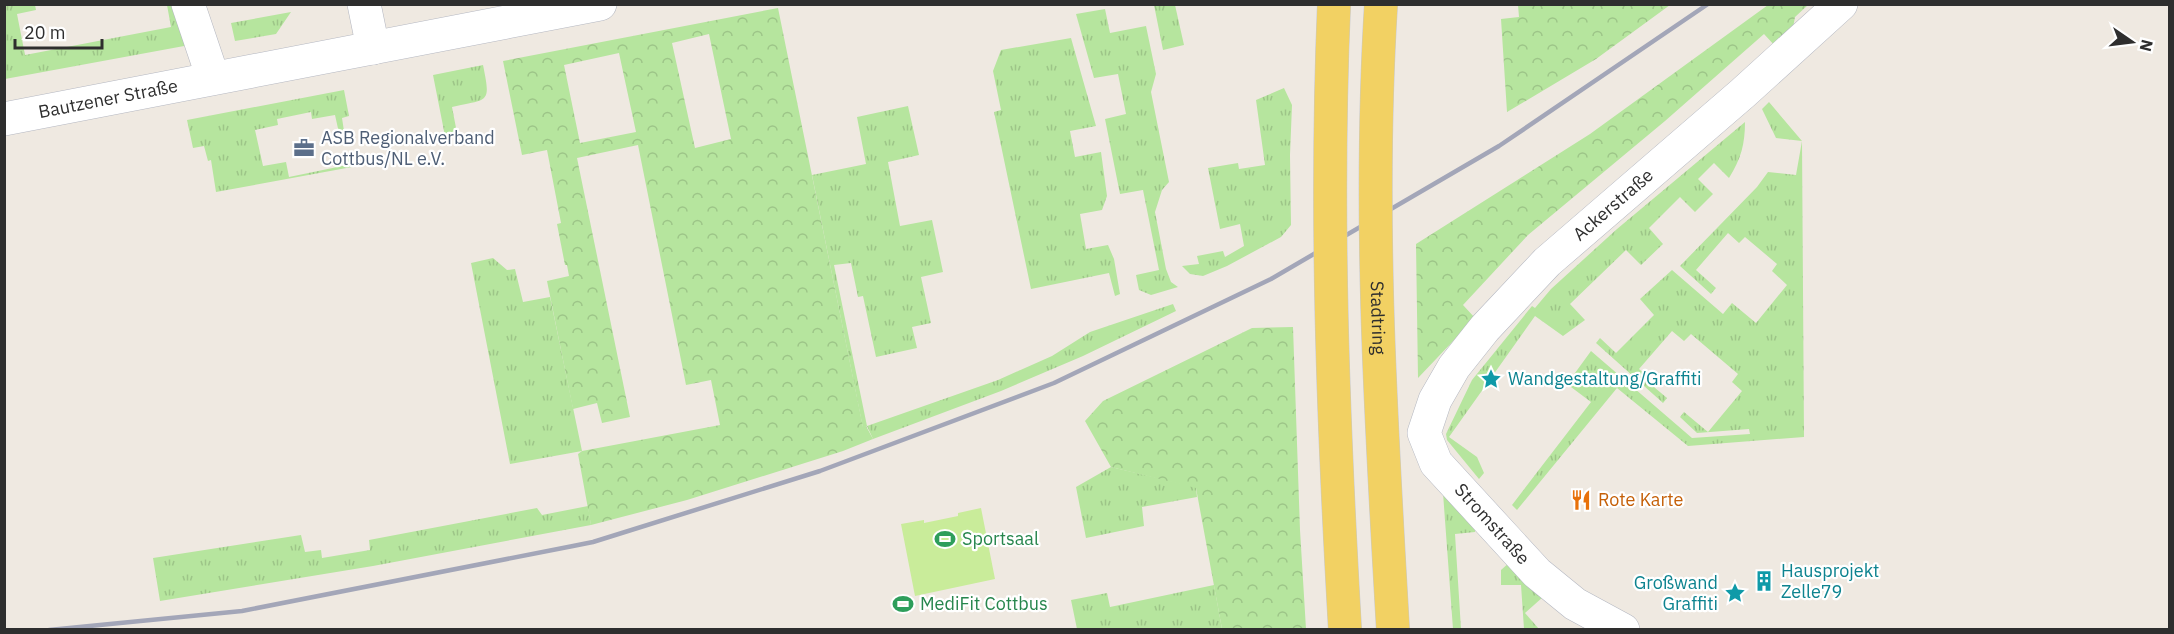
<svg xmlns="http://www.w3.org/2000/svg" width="2174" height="634" font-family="'IBM Plex Sans',sans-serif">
  <defs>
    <pattern id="grass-tufts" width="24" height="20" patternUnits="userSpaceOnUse" patternTransform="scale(1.5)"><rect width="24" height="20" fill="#b6e59e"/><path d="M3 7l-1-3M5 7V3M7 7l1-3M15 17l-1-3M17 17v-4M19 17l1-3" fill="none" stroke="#9dc588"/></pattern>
    <pattern id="forest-crowns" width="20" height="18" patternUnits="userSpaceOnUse" patternTransform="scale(1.5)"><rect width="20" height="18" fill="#b6e59e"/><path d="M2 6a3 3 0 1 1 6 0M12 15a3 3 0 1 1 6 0" fill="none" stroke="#9dc588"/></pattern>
  </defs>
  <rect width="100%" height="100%" fill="#efe9e1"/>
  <path fill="url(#grass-tufts)" d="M5 5H35L36 10 17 14 25 55 171 27 167 5H181L195 44 5 79Z
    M1154 5H1175L1184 45 1163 50Z
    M1105 9 1110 33 1146 26 1156 74 1151 92 1169 182 1162 190 1155 212 1166 269 1171 282 1178 287 1151 295 1139 290 1136 275 1159 270 1143 190 1120 194 1105 119 1126 114 1118 74 1094 78 1076 14Z
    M291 12 276 34 235 41 231 23Z
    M1071 38 1096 126 1070 131 1075 157 1101 152 1107 196 1102 210 1080 214 1086 249 1108 245 1114 259 1120 294 1115 296 1109 273 1031 289 994 112 1001 110 993 71 1001 50Z
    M483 65C491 104 489 99 452 107L457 133 445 136 433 75Z
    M1284 88 1292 105 1290 155 1291 225 1281 237 1227 266 1203 276 1190 274 1182 266 1199 264 1197 256 1223 251 1225 257 1244 246 1240 224 1220 229 1208 168 1238 163 1239 169 1265 165 1256 100Z
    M344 90 349 116 342 118 344 131 339 133 335 115 312 119 311 112 277 119 278 125 255 130 263 166 286 162 289 177 347 165 346 158 350 157 352 167 216 192 211 160 208 161 204 146 193 148 187 120Z
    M1769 102 1802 141 1804 437 1688 446 1617 388 1517 510 1512 505 1591 402 1567 384 1591 351 1692 438 1750 434 1749 429 1697 433 1680 417 1684 412 1708 432 1742 391 1732 382 1738 374 1691 334 1684 341 1672 331 1639 369 1650 379 1648 382 1667 398 1663 403 1596 343 1600 338 1616 353 1654 315 1640 299 1672 270 1723 314 1732 303 1756 323 1787 285 1772 271 1777 264 1745 237 1739 243 1728 233 1696 270 1716 288 1711 294 1680 266 1757 187 1768 172 1796 175 1802 141 1776 138 1762 109Z
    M908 106 919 155 888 162 900 226 932 220 943 272 921 277 931 323 912 327 917 348 876 357 863 296 858 297 851 263 834 265 867 426 998 380 1052 356 1090 332 1173 304 1176 311 1083 356 1001 391 873 439 867 426 863 428 812 175 866 164 857 117Z
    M1745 122C1745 144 1741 159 1729 178L1714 163 1698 179 1713 194 1695 212 1680 197 1649 228 1663 244 1641 265 1626 250 1570 304 1585 320 1563 336 1535 316 1449 437 1477 457 1484 473 1479 479 1447 440 1446 434 1472 380 1532 306 1535 308 1551 289 1617 229Z
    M493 258 507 270 515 269 523 302 550 297 582 451 510 464 471 263Z
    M1111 467 1196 487 1197 497 1142 507 1144 526 1086 538 1076 487Z
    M1443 493 1475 520V532L1455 534 1461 629H1453Z
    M588 506 591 525 373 566 160 601 153 558 301 535 305 552 321 550 322 558 370 550 369 540 537 508 542 515Z
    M1510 562 1543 597 1525 613 1539 629H1524L1521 585H1501V570Z
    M1214 585 1222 629H1077L1071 600 1107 593 1110 607Z"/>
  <path fill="url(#forest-crowns)" fill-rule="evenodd" d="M1518 5V4L1670 5 1596 59 1507 112 1501 19 1519 17Z
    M1768 5H1808L1795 17 1792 33 1776 47 1764 34 1665 121 1528 235 1463 305 1475 318 1418 378 1416 244 1590 134Z
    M778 8 863 427 866 426 873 439 843 451 687 500 591 525 578 454 582 451 720 425 711 380 686 385 638 145 577 158 630 417 602 423 597 403 573 409 547 281 569 276 567 265H565L557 224 561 223 547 150 522 155 503 61ZM709 34 731 139 695 148 672 43ZM619 53 636 132 580 143 564 65Z
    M1293 327 1300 530 1306 629H1222L1196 488 1111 467 1085 421 1103 401 1252 328Z"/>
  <path fill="#c9ec9a" d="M981 508 995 579 915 596 901 524 924 520V523L958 516V513Z"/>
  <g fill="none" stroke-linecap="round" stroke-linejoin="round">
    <g stroke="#b4b7c1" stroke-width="34">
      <g id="street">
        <path d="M188 4 213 78"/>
        <path d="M364 4 373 48"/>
        <path id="s1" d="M4 119 600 4"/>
        <path id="s2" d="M1623 630 1575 604 1537 573 1436 463 1424 433 1435 400 1454 367 1485 328 1547 262 1743 93 1841 4"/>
      </g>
    </g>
    <use href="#street" stroke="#fff" stroke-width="33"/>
    <path stroke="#a3a6b8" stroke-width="4.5" d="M49 630 242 611 573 546 593 542 820 471 1054 383 1271 279 1499 146 1708 4"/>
    <g stroke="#c9c9c9" stroke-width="34" stroke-linecap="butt">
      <g id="primary-bridge">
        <path d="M1334 4C1325 213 1333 421 1345 630"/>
        <path id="s3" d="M1381 4C1368 213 1381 422 1393 630"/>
      </g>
    </g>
    <use href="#primary-bridge" stroke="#f2d163" stroke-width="33"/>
  </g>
  <defs>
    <g id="office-bare" transform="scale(1.62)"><path d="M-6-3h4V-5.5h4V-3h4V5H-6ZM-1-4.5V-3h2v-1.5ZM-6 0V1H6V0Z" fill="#5c6f8a" stroke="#fff" stroke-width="2.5" paint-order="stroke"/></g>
    <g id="sight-bare" transform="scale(1.62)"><path d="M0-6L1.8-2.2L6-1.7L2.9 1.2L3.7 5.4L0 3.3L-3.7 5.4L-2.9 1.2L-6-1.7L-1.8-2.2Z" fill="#0f9aa8" stroke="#fff" stroke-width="2.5" paint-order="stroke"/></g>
    <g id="restaurant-bare" transform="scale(1.62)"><path d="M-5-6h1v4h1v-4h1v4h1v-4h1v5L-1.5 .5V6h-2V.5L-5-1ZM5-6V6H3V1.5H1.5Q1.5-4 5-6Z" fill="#e8710a" stroke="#fff" stroke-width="2.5" paint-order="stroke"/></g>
    <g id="stadium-bare" transform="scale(1.62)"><path d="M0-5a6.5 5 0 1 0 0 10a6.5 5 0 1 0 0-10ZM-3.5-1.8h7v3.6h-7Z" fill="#2e9e5b" stroke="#fff" stroke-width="2.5" paint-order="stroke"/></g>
    <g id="building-bare" transform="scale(1.62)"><path d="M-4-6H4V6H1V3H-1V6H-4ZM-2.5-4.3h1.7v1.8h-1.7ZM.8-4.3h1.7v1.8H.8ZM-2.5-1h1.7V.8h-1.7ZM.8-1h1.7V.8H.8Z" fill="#0f9aa8" stroke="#fff" stroke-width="2.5" paint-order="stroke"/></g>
  </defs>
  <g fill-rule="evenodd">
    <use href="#office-bare" x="304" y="148"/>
    <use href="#sight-bare" x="1491" y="379"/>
    <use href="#restaurant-bare" x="1581" y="500"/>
    <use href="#stadium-bare" x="945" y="539"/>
    <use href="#building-bare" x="1764" y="581"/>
    <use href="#sight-bare" x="1735" y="593"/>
    <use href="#stadium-bare" x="903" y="604"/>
  </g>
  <g text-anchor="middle" stroke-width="4.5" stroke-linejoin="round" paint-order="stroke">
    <g font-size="18" fill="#2e2e2e" stroke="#fff">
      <text dy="6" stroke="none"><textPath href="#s1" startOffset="106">Bautzener Straße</textPath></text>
      <text dy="6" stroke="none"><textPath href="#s2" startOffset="586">Ackerstraße</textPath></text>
      <text dy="6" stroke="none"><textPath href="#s3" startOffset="314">Stadtring</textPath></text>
      <text transform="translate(1492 524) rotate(48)" y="6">Stromstraße</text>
    </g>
    <g font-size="18" fill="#4e5e75" stroke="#fff" text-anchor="start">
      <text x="321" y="144">ASB Regionalverband<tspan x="321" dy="21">Cottbus/NL e.V.</tspan></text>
    </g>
    <g font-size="18" fill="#0d838f" stroke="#fff" text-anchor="start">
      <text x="1508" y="385">Wandgestaltung/Graffiti</text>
      <text x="1781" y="577">Hausprojekt<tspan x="1781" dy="21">Zelle79</tspan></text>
      <text x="1718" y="589" text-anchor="end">Großwand<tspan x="1718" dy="21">Graffiti</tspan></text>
    </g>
    <g font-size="18" fill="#c56008" stroke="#fff" text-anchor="start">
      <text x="1598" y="506">Rote Karte</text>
    </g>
    <g font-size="18" fill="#27864d" stroke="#fff" text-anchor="start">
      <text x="962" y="545">Sportsaal</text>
      <text x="920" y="610">MediFit Cottbus</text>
    </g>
  </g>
  <rect width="2174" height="634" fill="none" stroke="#2e2e2e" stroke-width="12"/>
  <g transform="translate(2132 42) rotate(104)" stroke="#ffffff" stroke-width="4.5" paint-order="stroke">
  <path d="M0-4.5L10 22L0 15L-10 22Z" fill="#2e2e2e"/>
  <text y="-9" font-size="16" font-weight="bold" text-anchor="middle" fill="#2e2e2e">N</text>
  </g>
  <path d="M15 39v9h87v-9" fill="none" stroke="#2e2e2e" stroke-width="3"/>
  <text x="24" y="39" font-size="18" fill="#2e2e2e" stroke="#ffffff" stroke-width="4.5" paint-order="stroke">20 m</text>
</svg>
